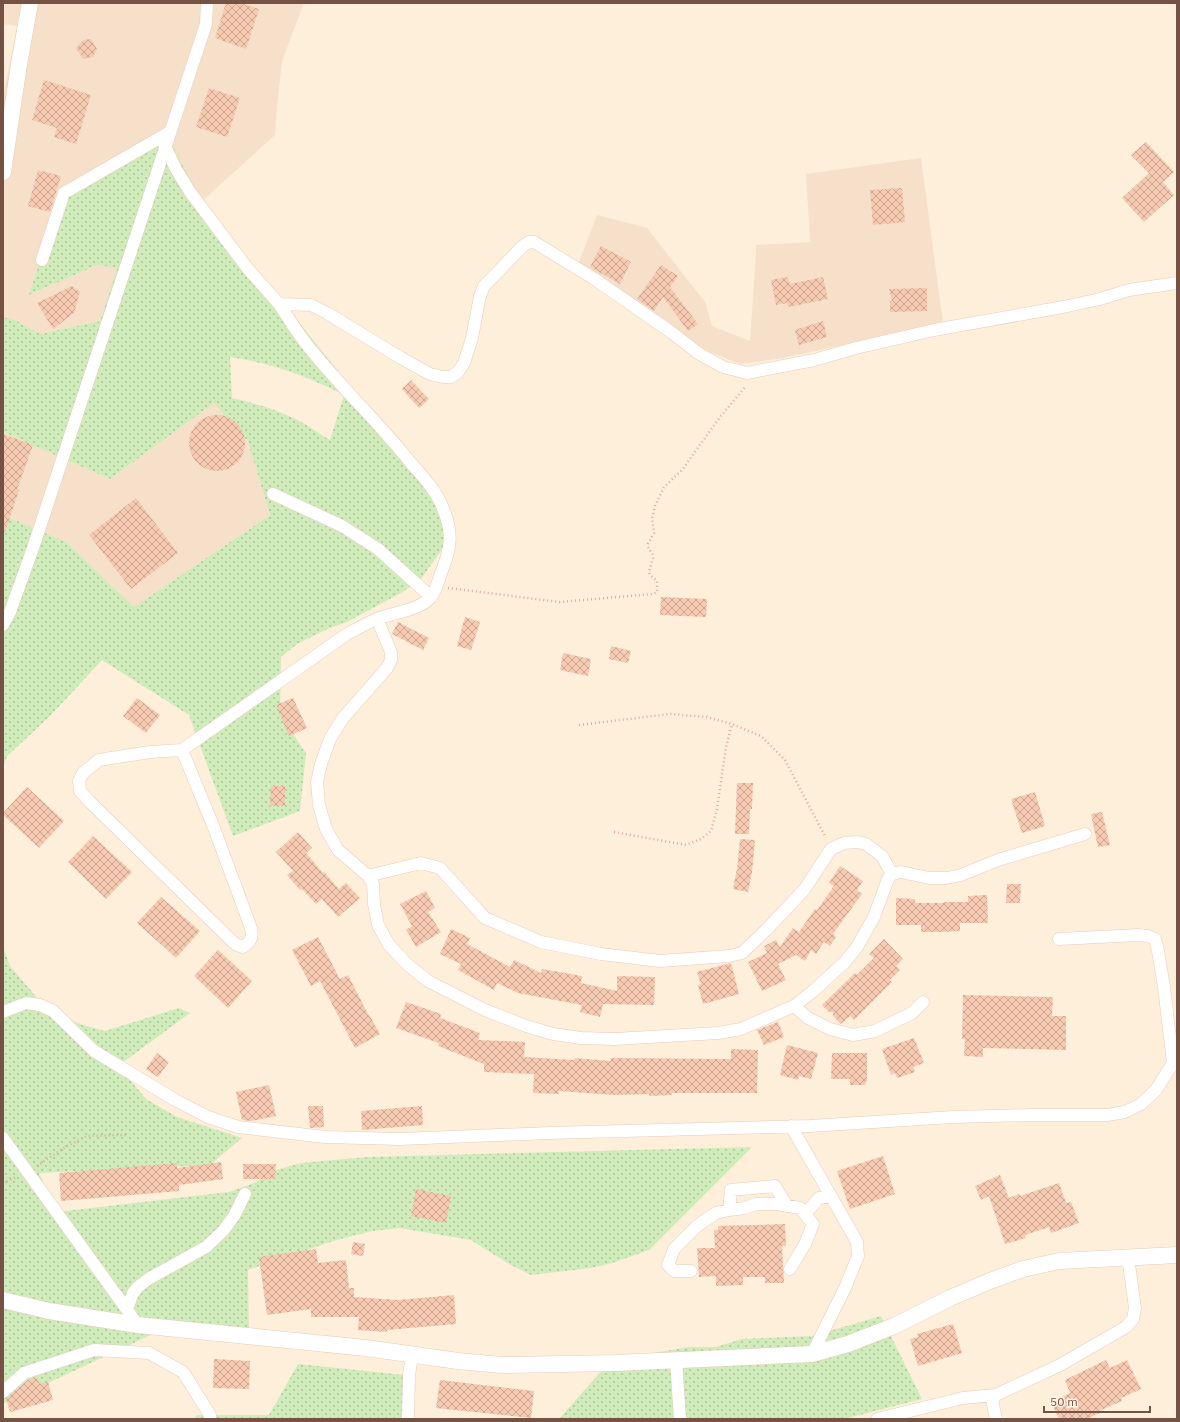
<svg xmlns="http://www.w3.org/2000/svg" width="1180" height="1422" font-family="'IBM Plex Sans',sans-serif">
  <defs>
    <pattern id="grass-dots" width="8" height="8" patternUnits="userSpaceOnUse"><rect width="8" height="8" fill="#d0ecba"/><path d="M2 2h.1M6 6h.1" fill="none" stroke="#adc299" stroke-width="1.8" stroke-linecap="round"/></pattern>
    <pattern id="building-cross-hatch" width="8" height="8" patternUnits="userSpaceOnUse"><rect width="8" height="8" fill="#f6c9b1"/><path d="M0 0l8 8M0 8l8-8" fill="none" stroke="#cca692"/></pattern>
  </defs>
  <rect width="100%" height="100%" fill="#feefdb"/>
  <path fill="#f6e0c9" d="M3 3H304L282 61 277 107 275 135 202 201 30 295 97 265 118 268 100 321 40 334 15 320 3 317V97L17 26 3 24Z
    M921 158 943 323 783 358 740 364 707 351 579 262 597 215 647 228 705 302 712 326 750 341 756 253V245L810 242 806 174Z
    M214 403 248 442 270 515 134 607 66 542 3 515V432L110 479Z"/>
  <path fill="url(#grass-dots)" fill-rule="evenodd" d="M168 138 202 201 433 490 447 542 421 579 401 593 347 622 327 629 297 644 281 657 280 715 306 753 300 811 233 836 189 715 102 660 49 717 7 756 3 768V515L66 542 134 607 270 515 248 442 214 403 110 479 3 432V317L15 320 40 334 100 321 117 268 97 265 29 295 60 198ZM230 357C271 363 308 376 344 395L330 440C319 434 309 426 298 420 277 410 255 403 232 398Z
    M3 947 10 966 49 1012 83 1025 105 1031 179 1008 190 1013 118 1066 146 1099 177 1117 242 1138 210 1165 39 1173 57 1212 229 1192 254 1183 276 1170 301 1163 368 1157 752 1147 649 1250 612 1263 591 1268 531 1275 509 1264 471 1240 400 1228 372 1231 333 1241 248 1270 249 1334 155 1333 3 1404Z
    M881 1316 922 1399 844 1419H559L611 1360 689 1347H716L742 1339 812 1336Z
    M298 1364 414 1376 404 1419H195L196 1415H269Z"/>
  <path fill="url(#building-cross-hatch)" d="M226 3H240L259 9 246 49 215 38Z
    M91 39 97 49 93 57 83 59 76 48 83 40Z
    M44 80 91 95 76 144 54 137 57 128 32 120Z
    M209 88 240 98 227 137 196 127Z
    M1146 142 1174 172 1163 182 1174 195 1144 222 1122 198 1149 173 1131 155Z
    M38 170 61 176 50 212 28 206Z
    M902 188 905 222 873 225 870 190Z
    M601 246 631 262 620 284 590 267Z
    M661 265 678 276 670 287 698 324 688 331 663 297 654 311 637 299Z
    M788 277 790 284 823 277 828 299 788 307 787 303 776 305 771 280Z
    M72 286 80 292 74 313 53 329 37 303Z
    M927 288V311L890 312V301H892L889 289Z
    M823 321 827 337 799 345 795 330Z
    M411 380 429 399 419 408 402 389Z
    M189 443a28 28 0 1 1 56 0a28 28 0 1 1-56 0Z
    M3 434 33 445 17 490H19L5 532 3 531Z
    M136 498 178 553 131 589 89 535Z
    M661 597 707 599 706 617 660 615Z
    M465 617 480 622 471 650 457 646Z
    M398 622 429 638 423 650 392 634Z
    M611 646 631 651 628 663 609 659Z
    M563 653 591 659 588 676 560 670Z
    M137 698 160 715 146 733 123 716Z
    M293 698 307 728 289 736 276 705Z
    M737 783H753L752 809H750L749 834H735Z
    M271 786H285V806H270Z
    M27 787 64 821 39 848 3 815V813Z
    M1035 792 1045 826 1022 833 1011 799Z
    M1102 812 1110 845 1098 847 1091 814Z
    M298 832 312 848 306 853 323 873 324 872 339 889 346 883 360 898 338 917 322 899 316 904 302 889 300 890 287 875 293 871 276 852Z
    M93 836 132 872 106 899 68 862Z
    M740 839 755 840 752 872 748 892 733 889 737 869Z
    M840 866 863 881 857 890 862 894 833 934 836 937 830 946 824 942 816 954 811 950 805 961 796 955 778 964 786 980 762 991 748 962 767 953 764 946 776 940 780 947 793 928 799 932 815 909 817 910 834 886 829 883Z
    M1007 884H1021L1020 903H1006Z
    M426 891 435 908 428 912 441 932 416 947 406 930 412 926 400 904Z
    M987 895 988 923H960V931L942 932H921V925H896V898L915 899V903H944V902H968V896Z
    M161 897 200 931 176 958 137 923Z
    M451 929 470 938 467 944 510 967 514 960 541 973 542 969 582 976 581 983 617 991V976L655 977 654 1005 603 1004 600 1017 580 1012 582 1005 518 993 497 983 494 990 458 970 461 964 440 954Z
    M318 937 340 979 348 975 369 1016H370L380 1034 355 1048 320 981 311 986 292 950Z
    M884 939 903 959 896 966 900 970 890 980 892 982 854 1020 850 1016 841 1024 833 1016V1012H829L822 1005 855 973 857 975 874 958 869 954Z
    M218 950 252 981 228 1008 194 976Z
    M731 963 739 994 703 1004 698 985 701 984 697 972Z
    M963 995 1053 997 1052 1016H1066V1050L983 1048V1057L964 1056 965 1039H962Z
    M406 1002 441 1014 440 1018 480 1033 478 1040 525 1042 524 1057 574 1060V1058L611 1061V1058L731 1059V1049L758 1050 757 1093H672V1095L649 1096V1094L614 1095 559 1091V1094L533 1093 534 1074 484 1072V1064L438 1046 439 1043 396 1028Z
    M778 1022 784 1037 764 1045 757 1030Z
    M914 1038 924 1063 913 1067 915 1072 897 1078 895 1073 891 1075 882 1049Z
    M787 1045 818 1053 811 1079 799 1076 798 1080 780 1075Z
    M157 1053 169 1062 158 1077 146 1069Z
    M832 1053H867V1081H866L865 1085H850V1079H831Z
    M269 1085 276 1116 251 1121 242 1120 236 1092Z
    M308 1106H323L324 1127 310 1128Z
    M422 1106 423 1125 362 1130 361 1111Z
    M883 1156 895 1194 850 1209 837 1171Z
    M221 1162 223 1179 179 1185V1191L61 1201 59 1173 177 1163V1168Z
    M243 1164H276L275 1179H243Z
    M1000 1175 1009 1198 1019 1194 1020 1196 1059 1183 1066 1203 1071 1202 1079 1223 1051 1233 1049 1227 1025 1235 1026 1238 1005 1244 989 1196 981 1200 975 1186Z
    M416 1189 451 1196 446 1223 411 1216Z
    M785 1224 786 1246H782L784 1283H765V1277H743V1285L716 1286V1276L699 1277 697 1248H715L714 1230H718V1226Z
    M353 1242 365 1244 363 1256 351 1254Z
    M316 1249 318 1263 346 1260 349 1288H354V1297L398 1300 454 1295 456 1324 387 1330V1332L358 1330 359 1317H311V1309L267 1315 259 1257Z
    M953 1324 962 1353 918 1366 910 1339 918 1337 917 1334Z
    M214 1359 250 1361 249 1389 213 1388Z
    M1106 1360 1110 1368 1127 1360 1141 1389 1121 1398 1122 1401 1101 1410 1102 1412 1087 1419H1059L1051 1402 1070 1393 1065 1380Z
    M36 1377 40 1384 48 1382 53 1400 10 1412 6 1399 28 1380Z
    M440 1380 534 1391 531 1418 436 1408Z"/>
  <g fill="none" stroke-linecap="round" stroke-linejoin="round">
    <g stroke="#e4ccba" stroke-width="13">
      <path id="minor" d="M165 146 176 169 190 192 248 269 279 304 311 305 327 313 401 358 430 374 443 377H451L458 372 464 363 472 338 480 296 484 286 523 246 529 242H534L593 278 671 332 698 353 723 367 747 373 814 360 856 348 934 330 1063 307 1100 299 1129 290 1177 283
        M42 260 64 193 170 132
        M273 494 342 526 378 549 431 597
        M377 619 391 652V660L387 668 343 718 330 739 321 764 317 782 319 805 326 829 338 850 368 876 373 884 374 904 378 925 389 945 408 965 428 981 485 1010 526 1026 553 1034 581 1038 615 1039 718 1033 741 1029 794 1006 812 992 845 962 857 947 874 917 888 879 892 874 901 872 929 878H947L961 875 998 860 1085 834
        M3 625 10 612 33 548 206 24 207 3
        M182 750 347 634C357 629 367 623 377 619 392 613 419 610 430 598 435 592 438 583 440 576 451 549 454 533 442 506 435 489 422 476 410 462 377 420 337 384 304 341 295 329 287 316 279 304
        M182 750 214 828 251 928C253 937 251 942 243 947L237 945 233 942 90 802 80 791 79 781 83 773 99 760 150 752Z
        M368 876 421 863 440 868 485 918 541 942 601 954 660 961 729 956 742 953 766 930 804 890 831 849 844 843 857 842 866 844 882 856 892 874
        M794 1006 808 1018 830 1029 853 1035 875 1031 912 1013 923 1002
        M3 1012 26 1003 40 1005 53 1011 94 1051 175 1100 208 1117 238 1127 325 1137 400 1139 549 1133 810 1126 953 1117 1031 1115H1107L1125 1112 1141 1104 1156 1090 1173 1063 1164 987 1158 951 1155 939 1148 936 1138 935 1059 939
        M791 1126 857 1242 858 1256 845 1288 812 1354
        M3 1138 138 1325
        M729 1210 731 1190 775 1186 787 1206
        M805 1214 819 1198 830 1196
        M691 1271H674L668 1265 674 1249 697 1226 716 1213 729 1210 745 1208 756 1204H777L800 1208 813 1224 805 1244 790 1269
        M127 1309 133 1293 139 1286 150 1278 206 1247 223 1231 234 1216 245 1194
        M676 1360 680 1419
        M3 1392 24 1373 94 1350 149 1353 183 1372 210 1415V1419
        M408 1419 409 1375 412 1355
        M877 1419 963 1398 996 1395
        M996 1419 992 1400 996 1395 1060 1365 1126 1327 1133 1319 1135 1308 1128 1257"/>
    </g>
    <g stroke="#e4ccba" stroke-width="17">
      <path id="tertiary" d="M3 172 19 64 30 3
        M3 1300 49 1311 138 1325 366 1348 458 1361 502 1365 616 1363 812 1354 848 1344 894 1326 950 1298 990 1281 1023 1269 1059 1261 1177 1255"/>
    </g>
    <path stroke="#daac95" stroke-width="2.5" stroke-dasharray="1 3" stroke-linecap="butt" d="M448 588 560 602 653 594 657 592V581L650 575 649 572 653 558V555L648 547V544L654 533 652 518 655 506 664 487 682 470 720 417 746 386
      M579 725 670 714 707 717 732 724 761 736 785 760 826 838
      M614 832 686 845 701 839 711 831 717 809 726 747 732 724
      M37 1166 64 1148 87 1136 126 1135
      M3 1183 17 1177"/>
    <use href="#minor" stroke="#fff" stroke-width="12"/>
    <use href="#tertiary" stroke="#fff" stroke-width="16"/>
  </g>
  <rect width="1180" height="1422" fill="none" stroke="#755243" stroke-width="8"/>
  <path d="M1044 1406v6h106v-6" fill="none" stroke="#755243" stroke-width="2"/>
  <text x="1050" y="1406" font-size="12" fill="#755243" stroke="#fff3e4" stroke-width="3" paint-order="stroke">50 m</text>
</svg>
